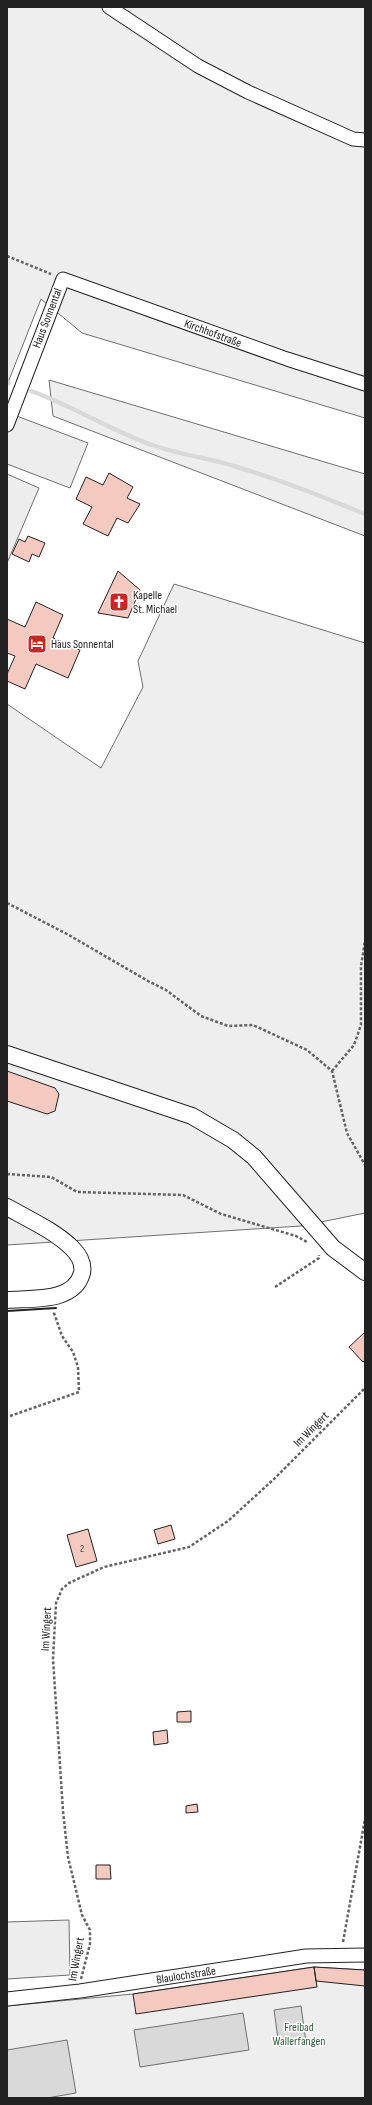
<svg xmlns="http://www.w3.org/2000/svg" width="372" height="2105" font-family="'Sofia Sans Condensed',sans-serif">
  <rect width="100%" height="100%" fill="#fff"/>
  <path fill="#eee" stroke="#6f6f6f" d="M7 7H365V418L82 333 41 299 7 385Z
    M49 380 365 474V536L53 416Z
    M174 584 365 643V1213L301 1226 7 1245V704L101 768 143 687 138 661Z
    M314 1967 365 1970V2098H7V2006L133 1994Z"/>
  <path fill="#ededed" stroke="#6f6f6f" d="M14 415 88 443 70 488 7 464V433Z
    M7 474 39 488 7 563Z
    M69 1920 70 1975 7 1979V1922Z"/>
  <path fill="#d9d9d9" stroke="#6f6f6f" d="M301 2006 306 2042 279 2046 274 2010Z
    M243 2013 249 2050 140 2067 134 2030Z
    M67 2040 76 2093 47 2098H7V2050Z"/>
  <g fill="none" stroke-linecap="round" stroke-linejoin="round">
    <path stroke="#d9d9d9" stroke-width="4.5" d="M7 382 9 383
      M31 391C73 406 110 430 152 445 180 455 210 458 237 467 281 480 323 497 365 514"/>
  </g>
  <path fill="#f3c9c0" stroke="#222" d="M109 473 133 487 127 498 140 504 128 523 117 518 108 536 83 524 92 507 76 499 86 477 103 485Z
    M28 536 45 543 39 557 32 554 29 562 12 554 19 539 25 542Z
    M118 571 140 590 128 618 98 613Z
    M36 602 63 615 53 638 80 650 68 678 36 664 25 689 7 681V674L15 656 7 653V619L25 627Z
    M7 1071 55 1088 59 1094 55 1111 47 1114 7 1101Z
    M365 1332V1360L363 1362 349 1347Z
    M171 1525 175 1539 158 1544 154 1530Z
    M88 1529 97 1561 76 1567 67 1535Z
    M191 1711V1722H177V1712Z
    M167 1730 168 1743 154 1745 153 1732Z
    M197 1804 198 1812 186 1813V1806Z
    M96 1865H110L111 1879H96Z
    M314 1967 365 1970V1986L316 1981Z
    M314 1967 317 1987 136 2014 133 1994Z"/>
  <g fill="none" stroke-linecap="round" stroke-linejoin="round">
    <g stroke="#222" stroke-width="15">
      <path id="minor" d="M109 7 198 66 248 92 353 139 365 140
        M7 425 63 279 287 359 365 384
        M7 1999 80 1991 306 1956 365 1955"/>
    </g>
    <g stroke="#222" stroke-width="18">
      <path id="tertiary" d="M7 1054 192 1116 233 1140 254 1157 333 1248 365 1272
        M7 1207C28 1219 55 1231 72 1248 78 1254 84 1263 82 1273 74 1303 32 1298 7 1300"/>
    </g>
    <path stroke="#646464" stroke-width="2.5" stroke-dasharray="3 2" stroke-linecap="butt" d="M7 256 51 274
      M7 903 67 934 148 981 166 990 201 1016 228 1026 253 1025 307 1050 332 1071 347 1133 365 1165
      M332 1071 354 1045 361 1025V966L365 941
      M7 1174 51 1177 77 1192 183 1195 221 1214 296 1236 307 1242
      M275 1287 319 1258V1255
      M10 1416 79 1392 78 1367 73 1352 62 1336 54 1313 55 1311
      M343 1942 365 1819
      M81 1979 90 1944V1930L82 1915 68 1857 63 1811 53 1659 56 1603 62 1589 69 1583 104 1567 189 1547 228 1521 274 1479 365 1388"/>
    <use href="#minor" stroke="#fff" stroke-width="13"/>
    <use href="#tertiary" stroke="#fff" stroke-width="16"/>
    <path stroke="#222" stroke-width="2" d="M7 1311 56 1308"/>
  </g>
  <defs>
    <g id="church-square" transform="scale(1)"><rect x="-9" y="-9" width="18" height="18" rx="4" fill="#c62828" stroke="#fff"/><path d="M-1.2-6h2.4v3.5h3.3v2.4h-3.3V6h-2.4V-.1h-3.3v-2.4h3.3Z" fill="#fff"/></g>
    <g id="hotel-square" transform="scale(1)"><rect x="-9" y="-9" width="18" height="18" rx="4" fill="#c62828" stroke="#fff"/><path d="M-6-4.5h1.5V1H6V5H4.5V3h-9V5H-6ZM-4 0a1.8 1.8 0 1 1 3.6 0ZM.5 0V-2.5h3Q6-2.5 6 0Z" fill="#fff"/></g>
  </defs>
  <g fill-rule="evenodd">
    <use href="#church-square" x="119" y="602"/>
    <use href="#hotel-square" x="37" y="644"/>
  </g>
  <g text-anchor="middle" stroke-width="3" stroke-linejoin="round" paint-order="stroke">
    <g font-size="10" fill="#564c4a">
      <text x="82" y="1552">2</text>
    </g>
    <g font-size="12" fill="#222" stroke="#fff">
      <text transform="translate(47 318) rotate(-69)" y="4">Haus Sonnental</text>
      <text transform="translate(213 333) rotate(20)" y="4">Kirchhofstraße</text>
      <text transform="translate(311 1429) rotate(-45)" y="4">Im Wingert</text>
      <text transform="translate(46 1629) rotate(-87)" y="4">Im Wingert</text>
      <text transform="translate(76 1959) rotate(-80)" y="4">Im Wingert</text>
      <text transform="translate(186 1975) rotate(-9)" y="4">Blaulochstraße</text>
    </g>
    <g font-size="12" fill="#222" stroke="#fff" text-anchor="start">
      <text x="133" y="599">Kapelle<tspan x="133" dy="14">St. Michael</tspan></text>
      <text x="51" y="648">Haus Sonnental</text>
    </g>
    <g font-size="12" fill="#2f5e38" stroke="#fff">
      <text x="299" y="2031">Freibad<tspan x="299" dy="14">Wallerfangen</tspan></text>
    </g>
  </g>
  <rect width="372" height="2105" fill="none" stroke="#222222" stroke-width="16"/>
</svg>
